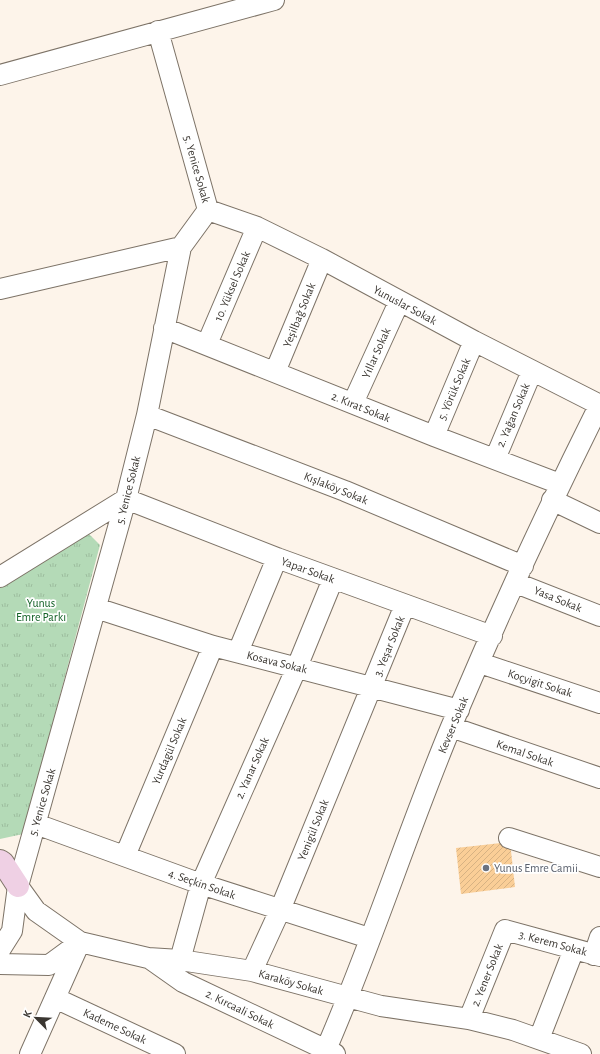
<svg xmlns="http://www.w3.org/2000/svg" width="600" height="1054" font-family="'Alegreya Sans',sans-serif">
  <defs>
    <pattern id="grass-tufts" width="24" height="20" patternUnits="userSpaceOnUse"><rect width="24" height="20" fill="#b4dab7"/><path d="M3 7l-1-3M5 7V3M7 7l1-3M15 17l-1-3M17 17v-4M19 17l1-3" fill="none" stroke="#9cbc9e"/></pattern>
    <pattern id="building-hatch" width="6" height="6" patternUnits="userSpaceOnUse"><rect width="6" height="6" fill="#face97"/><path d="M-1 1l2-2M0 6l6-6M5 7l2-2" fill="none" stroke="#d7b283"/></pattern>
  </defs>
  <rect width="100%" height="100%" fill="#fdf4ea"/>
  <path fill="url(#grass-tufts)" d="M88 533 100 545 23 834 0 839V588Z"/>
  <path fill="url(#building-hatch)" d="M510 842 515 887 461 894 456 848Z"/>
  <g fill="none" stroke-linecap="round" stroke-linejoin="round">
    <g stroke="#7d7367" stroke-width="22">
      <path id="minor" d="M0 75 274 0
        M208 210 257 227 322 259 474 341 600 405
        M0 289 181 247
        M164 328 434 436 560 484
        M207 344 257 227
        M275 372 322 259
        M353 403 399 302
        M147 415 345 491 523 566
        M434 436 474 341
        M495 459 532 371
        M552 500 600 523
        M0 577 126 499 277 558 492 636
        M516 583 600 616
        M96 608 213 646 459 710
        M238 652 277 558
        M480 663 600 703
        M451 727 600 778
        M36 824 201 884 369 938
        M509 838 600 867
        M125 856 213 646
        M18 886 36 911 80 942 148 958 180 960 252 971 381 1006 469 1019 513 1030 581 1054
        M0 950 12 931 18 886 126 499 147 415 181 247 208 210 158 31
        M594 955 600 937
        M149 958 183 982 335 1054
        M180 960 201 884 297 667 333 579
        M0 964 49 965 79 943
        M252 971 280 910 405 605
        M55 998 175 1054
        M469 1019 505 930 600 956
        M539 1039 574 949
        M30 1054 80 942
        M324 1054C371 947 406 835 451 727 497 618 547 510 600 404"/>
    </g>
    <g stroke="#7d7367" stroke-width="24">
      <path id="secondary" d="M0 861 3 863 18 886"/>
    </g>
    <use href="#minor" stroke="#fff" stroke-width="20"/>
    <use href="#secondary" stroke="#efd0e4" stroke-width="22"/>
  </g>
  <circle fill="#6b7280" stroke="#fff" stroke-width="1.5" cx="486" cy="868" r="4"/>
  <g text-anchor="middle" stroke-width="3.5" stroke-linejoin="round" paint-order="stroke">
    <g font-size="12" fill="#3a3631" stroke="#fff">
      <text transform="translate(197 169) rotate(74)" y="4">5. Yenice Sokak</text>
      <text transform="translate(232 286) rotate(-67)" y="4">10. Yüksel Sokak</text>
      <text transform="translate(405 305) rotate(28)" y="4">Yunuslar Sokak</text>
      <text transform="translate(299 315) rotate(-68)" y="4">Yeşilbağ Sokak</text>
      <text transform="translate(376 353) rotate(-66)" y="4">Yıllar Sokak</text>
      <text transform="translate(454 389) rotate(-67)" y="4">5. Yörük Sokak</text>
      <text transform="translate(361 407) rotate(22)" y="4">2. Kırat Sokak</text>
      <text transform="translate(513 415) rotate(-67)" y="4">2. Yağan Sokak</text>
      <text transform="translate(336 488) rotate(22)" y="4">Kışlaköy Sokak</text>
      <text transform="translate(128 490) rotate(-76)" y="4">5. Yenice Sokak</text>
      <text transform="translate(308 570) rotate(20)" y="4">Yapar Sokak</text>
      <text transform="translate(558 599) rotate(22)" y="4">Yasa Sokak</text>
      <text transform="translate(389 646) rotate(-68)" y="4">3. Yeşar Sokak</text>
      <text transform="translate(277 662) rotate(14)" y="4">Kosava Sokak</text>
      <text transform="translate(540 683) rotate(18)" y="4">Koçyigit Sokak</text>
      <text transform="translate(453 725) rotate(-67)" y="4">Kevser Sokak</text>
      <text transform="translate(169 751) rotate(-67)" y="4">Yurdagül Sokak</text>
      <text transform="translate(525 753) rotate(19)" y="4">Kemal Sokak</text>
      <text transform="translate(252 768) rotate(-66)" y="4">2. Yanar Sokak</text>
      <text transform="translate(42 802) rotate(-74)" y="4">5. Yenice Sokak</text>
      <text transform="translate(313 830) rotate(-68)" y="4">Yenigül Sokak</text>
      <text transform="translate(202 884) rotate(19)" y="4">4. Seçkin Sokak</text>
      <text transform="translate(553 943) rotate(15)" y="4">3. Kerem Sokak</text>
      <text transform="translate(487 975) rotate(-68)" y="4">2. Yener Sokak</text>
      <text transform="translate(291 982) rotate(16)" y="4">Karaköy Sokak</text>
      <text transform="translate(240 1009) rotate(26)" y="4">2. Kırcaali Sokak</text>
      <text transform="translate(115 1026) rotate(25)" y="4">Kademe Sokak</text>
    </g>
    <g font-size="12" fill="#105f24" stroke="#fff">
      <text x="41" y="607">Yunus<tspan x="41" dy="14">Emre Parkı</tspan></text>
    </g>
    <g font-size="12" fill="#5b616d" stroke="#fff" text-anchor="start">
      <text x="494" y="872">Yunus Emre Camii</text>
    </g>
  </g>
  <g transform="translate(36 1018) rotate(294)" stroke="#ffffff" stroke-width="3" paint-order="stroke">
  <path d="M0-3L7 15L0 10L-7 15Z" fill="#3a3631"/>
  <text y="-6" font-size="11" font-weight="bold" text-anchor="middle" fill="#3a3631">K</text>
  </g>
</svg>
